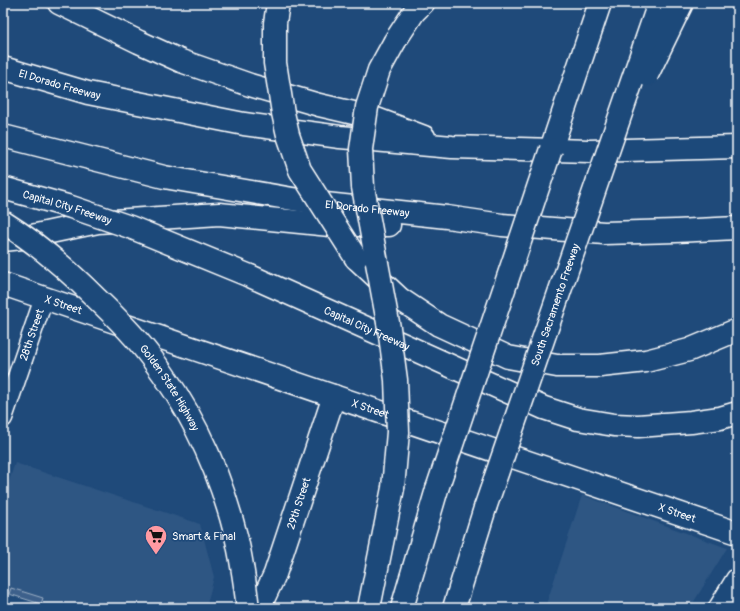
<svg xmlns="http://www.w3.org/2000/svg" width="740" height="611" font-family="Pangolin,sans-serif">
  <rect width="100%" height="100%" fill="#1f4a7a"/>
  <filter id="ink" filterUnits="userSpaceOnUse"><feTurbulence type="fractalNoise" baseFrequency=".025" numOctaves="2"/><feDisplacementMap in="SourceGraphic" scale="8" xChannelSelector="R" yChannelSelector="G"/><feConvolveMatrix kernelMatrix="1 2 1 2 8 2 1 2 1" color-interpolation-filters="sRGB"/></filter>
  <g filter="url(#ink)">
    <path fill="#2e5683" d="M15 463 200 524 214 577 206 608H56L3 590V499Z
      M582 495 727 548 690 608H545Z"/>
    <path fill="#3c618b" stroke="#9eb0c5" d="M11 588 43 598 41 604 9 594Z"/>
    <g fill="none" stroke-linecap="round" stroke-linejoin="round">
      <g stroke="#fff" stroke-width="21">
        <g id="minor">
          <path id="s1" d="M3 418 44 298"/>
        </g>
      </g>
      <g stroke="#fff" stroke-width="25">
        <g id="tertiary">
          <path id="s2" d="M259 608 275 574 334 396"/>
        </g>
      </g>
      <g stroke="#fff" stroke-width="25">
        <g id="secondary">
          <path id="s3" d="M3 284 737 533"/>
        </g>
      </g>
      <g stroke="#fff" stroke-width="25">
        <g id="motorway">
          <path d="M59 3 139 42 181 61 250 85 319 105 371 117 424 137"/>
          <path d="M395 41 414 12 423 3"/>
          <path id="s4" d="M3 68 88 93 244 124 340 137 452 147 589 151 737 147"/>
          <path id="s5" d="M3 136 164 177 316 203 447 217 502 225 604 233 676 231 737 228"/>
          <path d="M551 149 600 3"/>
          <path d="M3 240 22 238 98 222 219 214 330 225H389"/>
          <path d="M356 258 400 299 439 325 508 357 557 366H600L646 361 689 350 737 330"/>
          <path id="s6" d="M250 276 393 340 544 408 578 419 614 425 638 426 691 422 720 418 737 413"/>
          <path d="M369 608 393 488"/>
          <path d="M402 608 437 489"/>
          <path d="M454 608 485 508"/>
          <path d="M720 608 737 580"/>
        </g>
      </g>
      <use href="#minor" stroke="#1f4a7a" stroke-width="18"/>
      <use href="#tertiary" stroke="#1f4a7a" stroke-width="22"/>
      <use href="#secondary" stroke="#1f4a7a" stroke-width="22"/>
      <use href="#motorway" stroke="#1f4a7a" stroke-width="22"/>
      <g stroke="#fff" stroke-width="25" stroke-linecap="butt">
        <g id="motorway-bridge">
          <path d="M278 3 275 23V63L283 113 288 135 300 170 356 258"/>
          <path d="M647 75 682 3"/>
          <path id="s7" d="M3 188 71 207 130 227 250 276"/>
          <path id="s8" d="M3 222C37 243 68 270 97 299 116 317 134 335 150 356 191 409 220 472 236 536 242 560 245 584 248 608"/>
          <path d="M393 488 398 432 396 380 389 328 363 187 361 149 367 107 379 70 395 41"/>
          <path d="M437 489 551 149"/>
          <path id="s9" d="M485 508 659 3"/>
        </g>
      </g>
      <use href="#motorway-bridge" stroke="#1f4a7a" stroke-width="22"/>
    </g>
  </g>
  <defs>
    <g id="supermarket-pin" transform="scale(1.15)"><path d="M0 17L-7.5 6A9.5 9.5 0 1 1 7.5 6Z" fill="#ff9aa2" stroke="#1f4a7a"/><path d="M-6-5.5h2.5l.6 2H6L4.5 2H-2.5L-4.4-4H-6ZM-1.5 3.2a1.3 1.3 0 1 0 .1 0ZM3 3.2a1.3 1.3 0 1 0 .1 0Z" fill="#111"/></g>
  </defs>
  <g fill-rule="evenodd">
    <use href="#supermarket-pin" x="156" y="536"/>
  </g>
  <g text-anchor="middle" stroke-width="3.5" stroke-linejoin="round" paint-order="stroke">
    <g font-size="11" fill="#fff" stroke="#1f4a7a">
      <text dy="4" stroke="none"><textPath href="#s4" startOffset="59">El Dorado Freeway</textPath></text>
      <text dy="4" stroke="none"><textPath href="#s7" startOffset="67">Capital City Freeway</textPath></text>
      <text dy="4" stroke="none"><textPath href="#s5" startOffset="372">El Dorado Freeway</textPath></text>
      <text dy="4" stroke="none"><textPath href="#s3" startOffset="64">X Street</textPath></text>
      <text dy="4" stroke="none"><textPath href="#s9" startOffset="215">South Sacramento Freeway</textPath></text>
      <text dy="4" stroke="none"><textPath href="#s6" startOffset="128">Capital City Freeway</textPath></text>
      <text dy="4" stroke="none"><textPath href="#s1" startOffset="88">28th Street</textPath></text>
      <text dy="4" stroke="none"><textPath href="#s8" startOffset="237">Golden State Highway</textPath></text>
      <text dy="4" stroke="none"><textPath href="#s3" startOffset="388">X Street</textPath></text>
      <text dy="4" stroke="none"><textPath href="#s2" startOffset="112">29th Street</textPath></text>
      <text dy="4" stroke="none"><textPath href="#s3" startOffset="712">X Street</textPath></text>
    </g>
    <g font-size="11" fill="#fff" stroke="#1f4a7a" text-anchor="start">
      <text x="172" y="540">Smart &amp; Final</text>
    </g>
  </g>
  <rect width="740" height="611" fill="none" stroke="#1f4a7a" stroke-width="16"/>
  <rect x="8" y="8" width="724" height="595" fill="none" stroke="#fff" stroke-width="1.5" filter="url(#ink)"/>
</svg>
